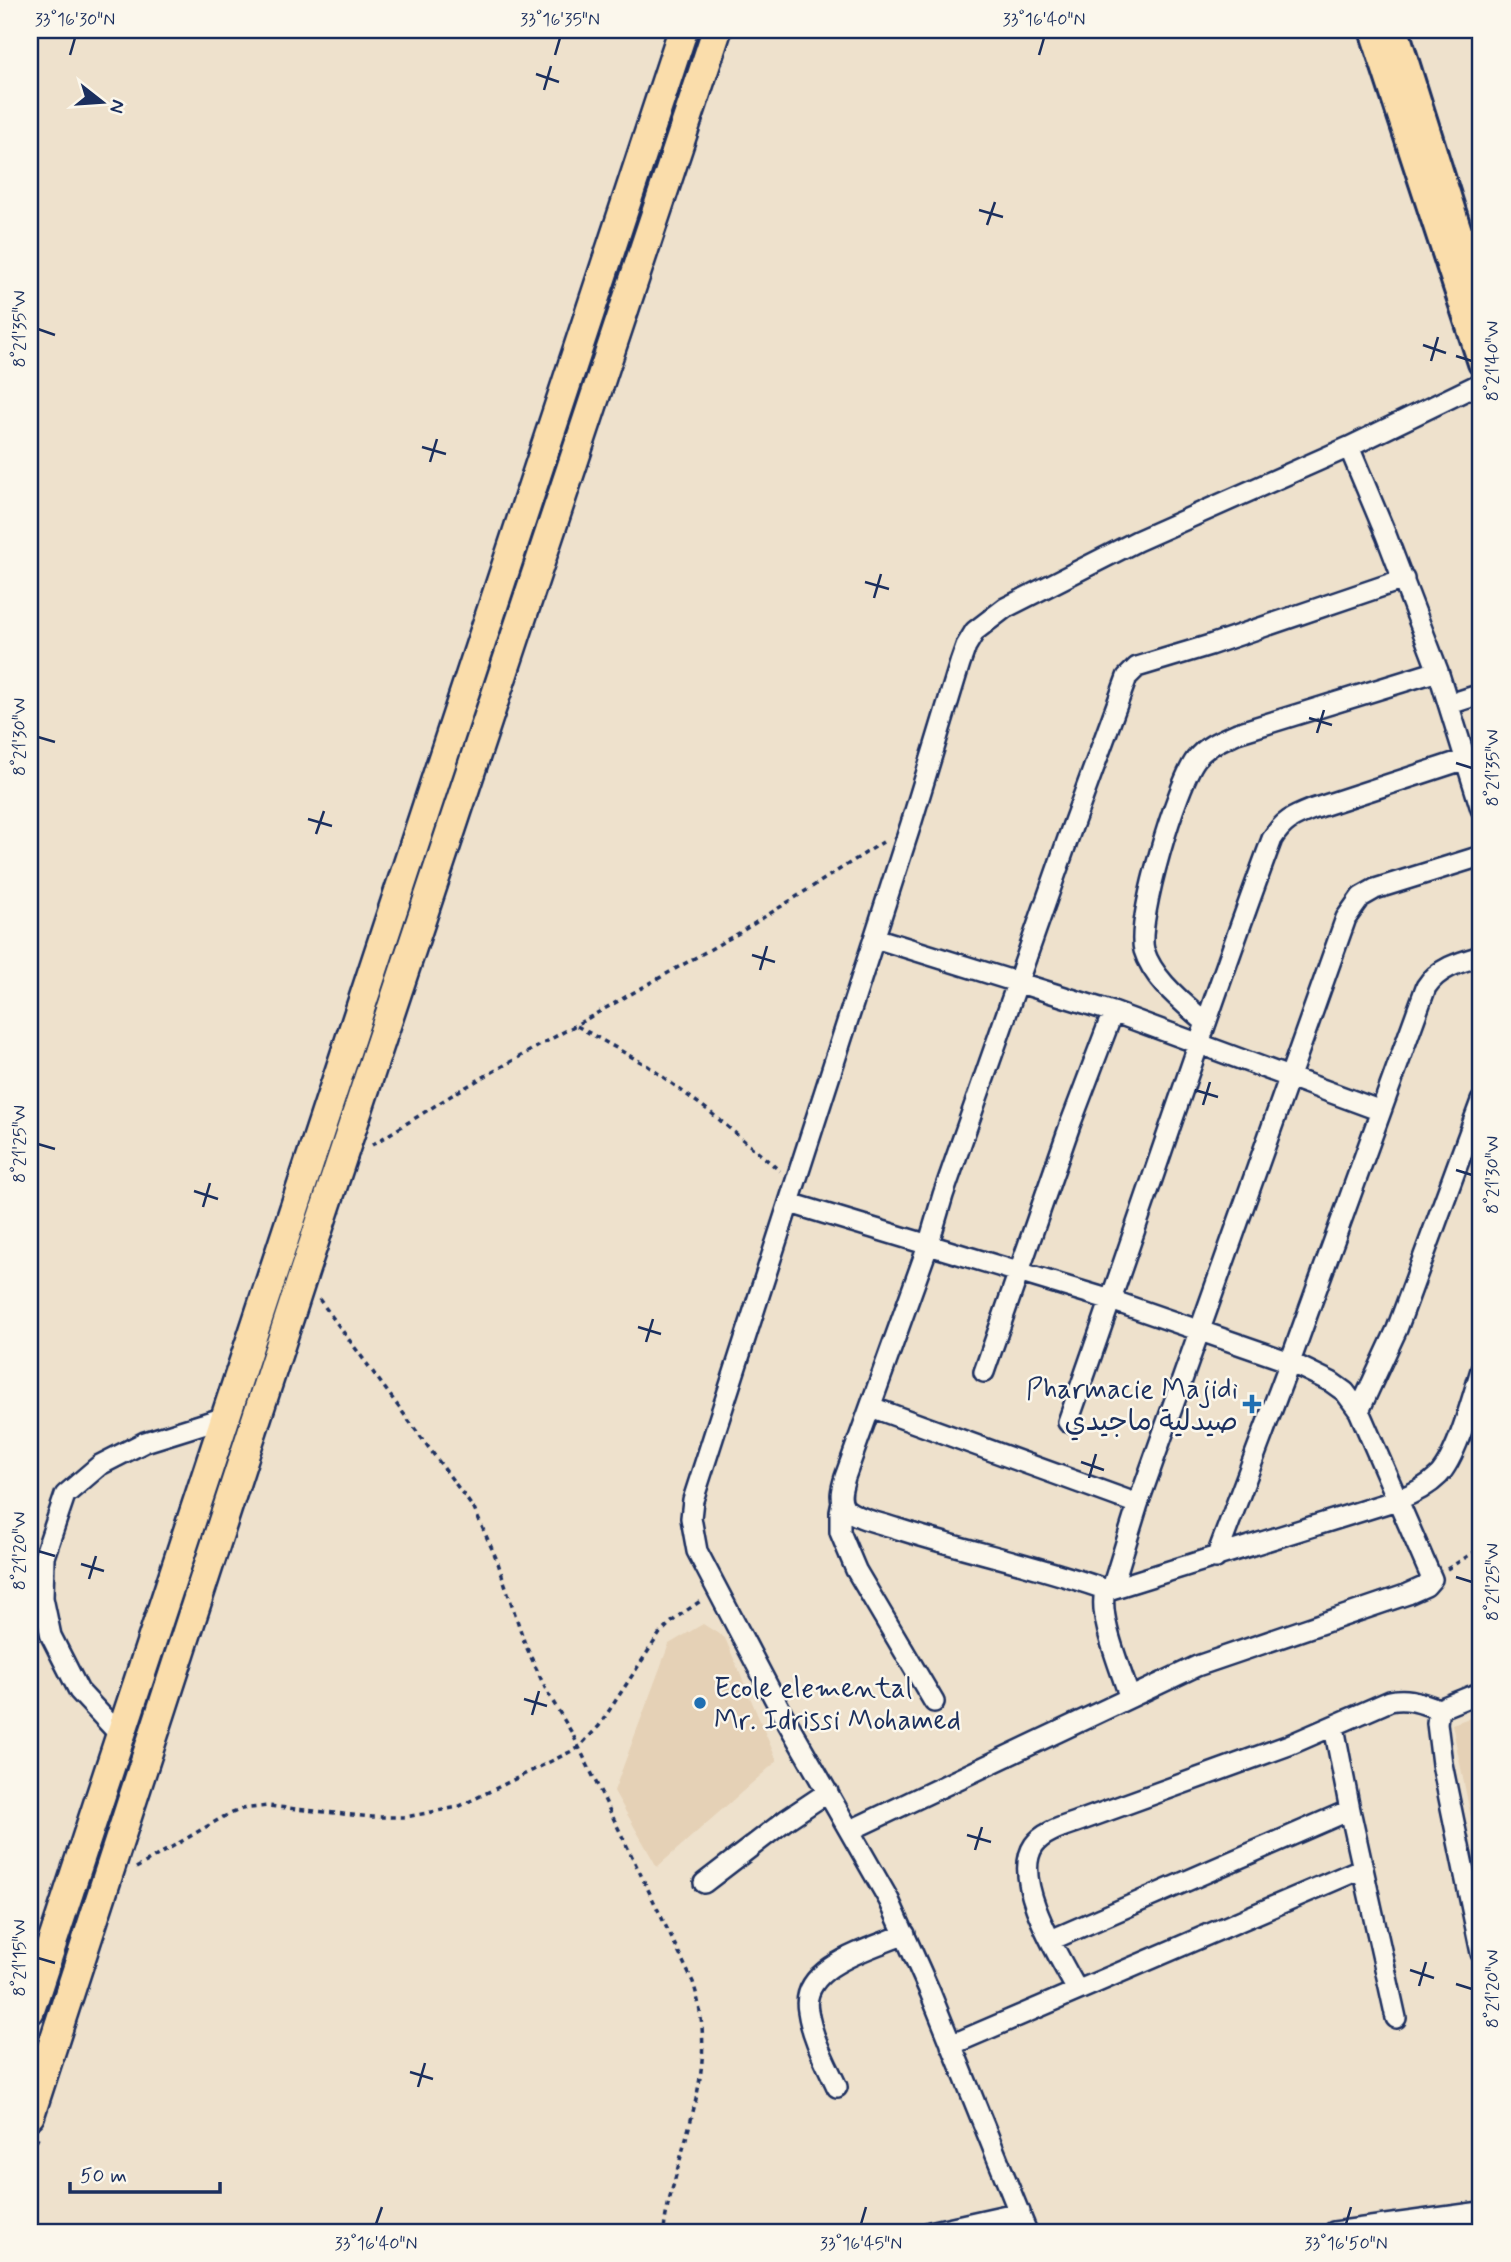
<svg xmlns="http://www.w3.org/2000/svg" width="1511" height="2262" font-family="Mynerve,'Playpen Sans Arabic',sans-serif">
  <rect width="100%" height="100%" fill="#eee1cc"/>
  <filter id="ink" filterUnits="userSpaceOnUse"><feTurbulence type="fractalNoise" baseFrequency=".0143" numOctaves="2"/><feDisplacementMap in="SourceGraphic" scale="14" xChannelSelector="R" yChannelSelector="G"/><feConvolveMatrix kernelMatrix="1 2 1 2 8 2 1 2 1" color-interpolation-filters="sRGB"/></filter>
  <g filter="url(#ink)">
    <path fill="#e5d1b6" d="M703 1624 725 1638 777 1761 657 1867 614 1791 669 1644Z
      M1481 1714V1867L1452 1724Z"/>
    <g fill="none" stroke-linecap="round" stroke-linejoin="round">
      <g stroke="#1b2f5e" stroke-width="24">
        <path id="minor" d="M1349 447 1386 535 1438 671 1481 809
          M1450 704 1481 694
          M875 938 1113 1012 1381 1111
          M1206 1023C1184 1003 1153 980 1144 950 1136 920 1177 784 1196 759 1207 745 1222 740 1237 733L1438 671
          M790 1203 1111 1300 1290 1362 1331 1382 1345 1392 1359 1411 1432 1579 1426 1586 1408 1594 1197 1666 851 1830
          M984 1372 1070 1125 1113 1012
          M871 1407 1138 1504
          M1359 1411 1397 1329 1481 1101
          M1068 1422C1137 1228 1200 1032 1272 839 1284 820 1293 817 1313 809L1466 759
          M842 1502 840 1512V1532L856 1570 934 1702
          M1216 1558 1290 1362 1426 987C1438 968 1460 962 1481 956
          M1112 1588 1138 1504 1346 918 1361 897 1375 889 1481 856
          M1107 1590C1038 1565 965 1551 895 1528 881 1523 856 1519 845 1508 838 1499 842 1487 845 1477L928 1246 943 1195 1072 827 1127 677 1137 667 1210 645 1404 579
          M1129 1696C1121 1669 1098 1618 1105 1591L1397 1500C1413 1494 1427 1487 1439 1475 1458 1454 1472 1398 1481 1370
          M1439 1709 1437 1723 1442 1764 1481 1953
          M1334 1727 1350 1810 1396 2018
          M120 1735 79 1691 51 1636 43 1598 44 1557 65 1495 100 1465 145 1442 225 1417
          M704 1883 786 1820 828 1792
          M1051 1940 1350 1810
          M1077 1990C1060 1958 1010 1880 1034 1845 1044 1831 1066 1826 1082 1820L1289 1745 1390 1701C1409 1697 1421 1703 1439 1709L1481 1692
          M951 2045 1363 1868
          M837 2087C826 2063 812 2038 808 2011 799 1966 873 1948 905 1934
          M930 2232 1020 2212
          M1027 2232 930 1992 889 1900 782 1713 697 1551 691 1518 693 1500 911 824 960 663 966 646 975 631 1005 608 1137 541 1349 447 1481 383
          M1334 2232 1481 2212"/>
      </g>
      <g stroke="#1b2f5e" stroke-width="30">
        <path id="major" d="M1372 30 1481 363
          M1396 30 1481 301"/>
      </g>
      <g stroke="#1b2f5e" stroke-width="33">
        <path id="highway" d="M30 2010 683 30
          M30 2115 304 1272 717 30"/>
      </g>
      <path stroke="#1b2f5e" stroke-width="3.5" stroke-dasharray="5 5" stroke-linecap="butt" d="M577 1026 648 1066 709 1111 780 1171
        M372 1145 457 1092 739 933 883 842
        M319 1299 474 1509 497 1560 525 1644 547 1692 572 1733 693 1982C716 2056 693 2108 675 2179 670 2197 665 2214 664 2232
        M1447 1569 1481 1548
        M136 1868 223 1817 242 1809 268 1806 372 1817H406L458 1807 578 1748 599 1726 660 1633 677 1617 702 1600
        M30 2161 38 2137"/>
      <use href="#minor" stroke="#fbf7ec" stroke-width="19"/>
      <use href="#major" stroke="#faddab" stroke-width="24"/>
      <use href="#highway" stroke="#faddab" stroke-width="28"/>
    </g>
  </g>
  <path fill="none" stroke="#1b2f5e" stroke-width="2.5" d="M70 55 75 38M555 55 560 38M1039 55 1044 38M536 74 559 82M544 90 551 66M979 210 1003 217M987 225 995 202M38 329 55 335M1423 345 1446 353M1456 356 1472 361M1431 361 1438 337M422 447 446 454M430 462 437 439M865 582 889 589M874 598 881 574M1309 718 1332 725M1317 733 1324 710M38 737 55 742M1456 763 1472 768M308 819 332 826M316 834 324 811M752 955 775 962M760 970 767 946M1195 1090 1218 1097M1203 1105 1210 1082M38 1144 55 1149M1456 1170 1472 1175M194 1191 218 1199M203 1207 210 1183M638 1327 661 1334M646 1342 653 1319M1081 1462 1104 1470M1089 1478 1096 1454M38 1551 55 1556M81 1564 104 1571M1456 1577 1472 1582M89 1579 96 1556M524 1699 547 1706M532 1715 539 1691M967 1835 991 1842M975 1850 982 1827M38 1958 55 1963M1410 1970 1434 1978M1456 1984 1472 1989M1419 1986 1426 1962M410 2072 433 2079M418 2087 425 2063M376 2224 382 2207M861 2224 866 2207M1346 2224 1351 2207"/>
  <g fill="#1f6fb2" stroke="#fbf7ec" stroke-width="2.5">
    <path d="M1248.5 1393.5h7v7h7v7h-7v7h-7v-7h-7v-7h7z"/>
    <circle cx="700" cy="1703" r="7"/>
  </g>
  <g text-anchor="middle" stroke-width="5" stroke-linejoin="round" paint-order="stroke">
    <g font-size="28" fill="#1b2f5e" stroke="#fbf7ec" text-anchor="end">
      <text x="1238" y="1398">Pharmacie Majidi<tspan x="1238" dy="32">صيدلية ماجيدي</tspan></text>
      <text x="714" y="1697" text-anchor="start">Ecole elemental<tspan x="714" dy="32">Mr. Idrissi Mohamed</tspan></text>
    </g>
  </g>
  <rect width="1511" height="2262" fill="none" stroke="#fbf7ec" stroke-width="77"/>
  <g transform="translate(102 102) rotate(107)" stroke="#fbf7ec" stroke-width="5" paint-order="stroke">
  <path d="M0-5L12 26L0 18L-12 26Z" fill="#1b2f5e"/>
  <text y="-10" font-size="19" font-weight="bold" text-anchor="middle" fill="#1b2f5e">N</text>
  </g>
  <path d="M70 2182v10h150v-10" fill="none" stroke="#1b2f5e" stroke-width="3.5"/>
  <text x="80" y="2182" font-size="21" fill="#1b2f5e" stroke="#fbf7ec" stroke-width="5" paint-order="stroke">50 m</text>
  <rect x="38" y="38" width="1434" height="2186" fill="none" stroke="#1b2f5e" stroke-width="2.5"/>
  <g font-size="18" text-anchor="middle" fill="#1b2f5e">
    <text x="75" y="25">33°16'30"N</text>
    <text x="560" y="25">33°16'35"N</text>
    <text x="1044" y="25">33°16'40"N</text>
    <text transform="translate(19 329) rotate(-90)" y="6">8°21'35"W</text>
    <text transform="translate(1492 361) rotate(-90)" y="6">8°21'40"W</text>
    <text transform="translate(19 737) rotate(-90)" y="6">8°21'30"W</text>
    <text transform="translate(1492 768) rotate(-90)" y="6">8°21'35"W</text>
    <text transform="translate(19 1144) rotate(-90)" y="6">8°21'25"W</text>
    <text transform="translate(1492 1175) rotate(-90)" y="6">8°21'30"W</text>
    <text transform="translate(19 1551) rotate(-90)" y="6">8°21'20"W</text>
    <text transform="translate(1492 1582) rotate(-90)" y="6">8°21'25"W</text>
    <text transform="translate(19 1958) rotate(-90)" y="6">8°21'15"W</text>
    <text transform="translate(1492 1989) rotate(-90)" y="6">8°21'20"W</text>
    <text x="376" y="2249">33°16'40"N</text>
    <text x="861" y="2249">33°16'45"N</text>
    <text x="1346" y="2249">33°16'50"N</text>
  </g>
</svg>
